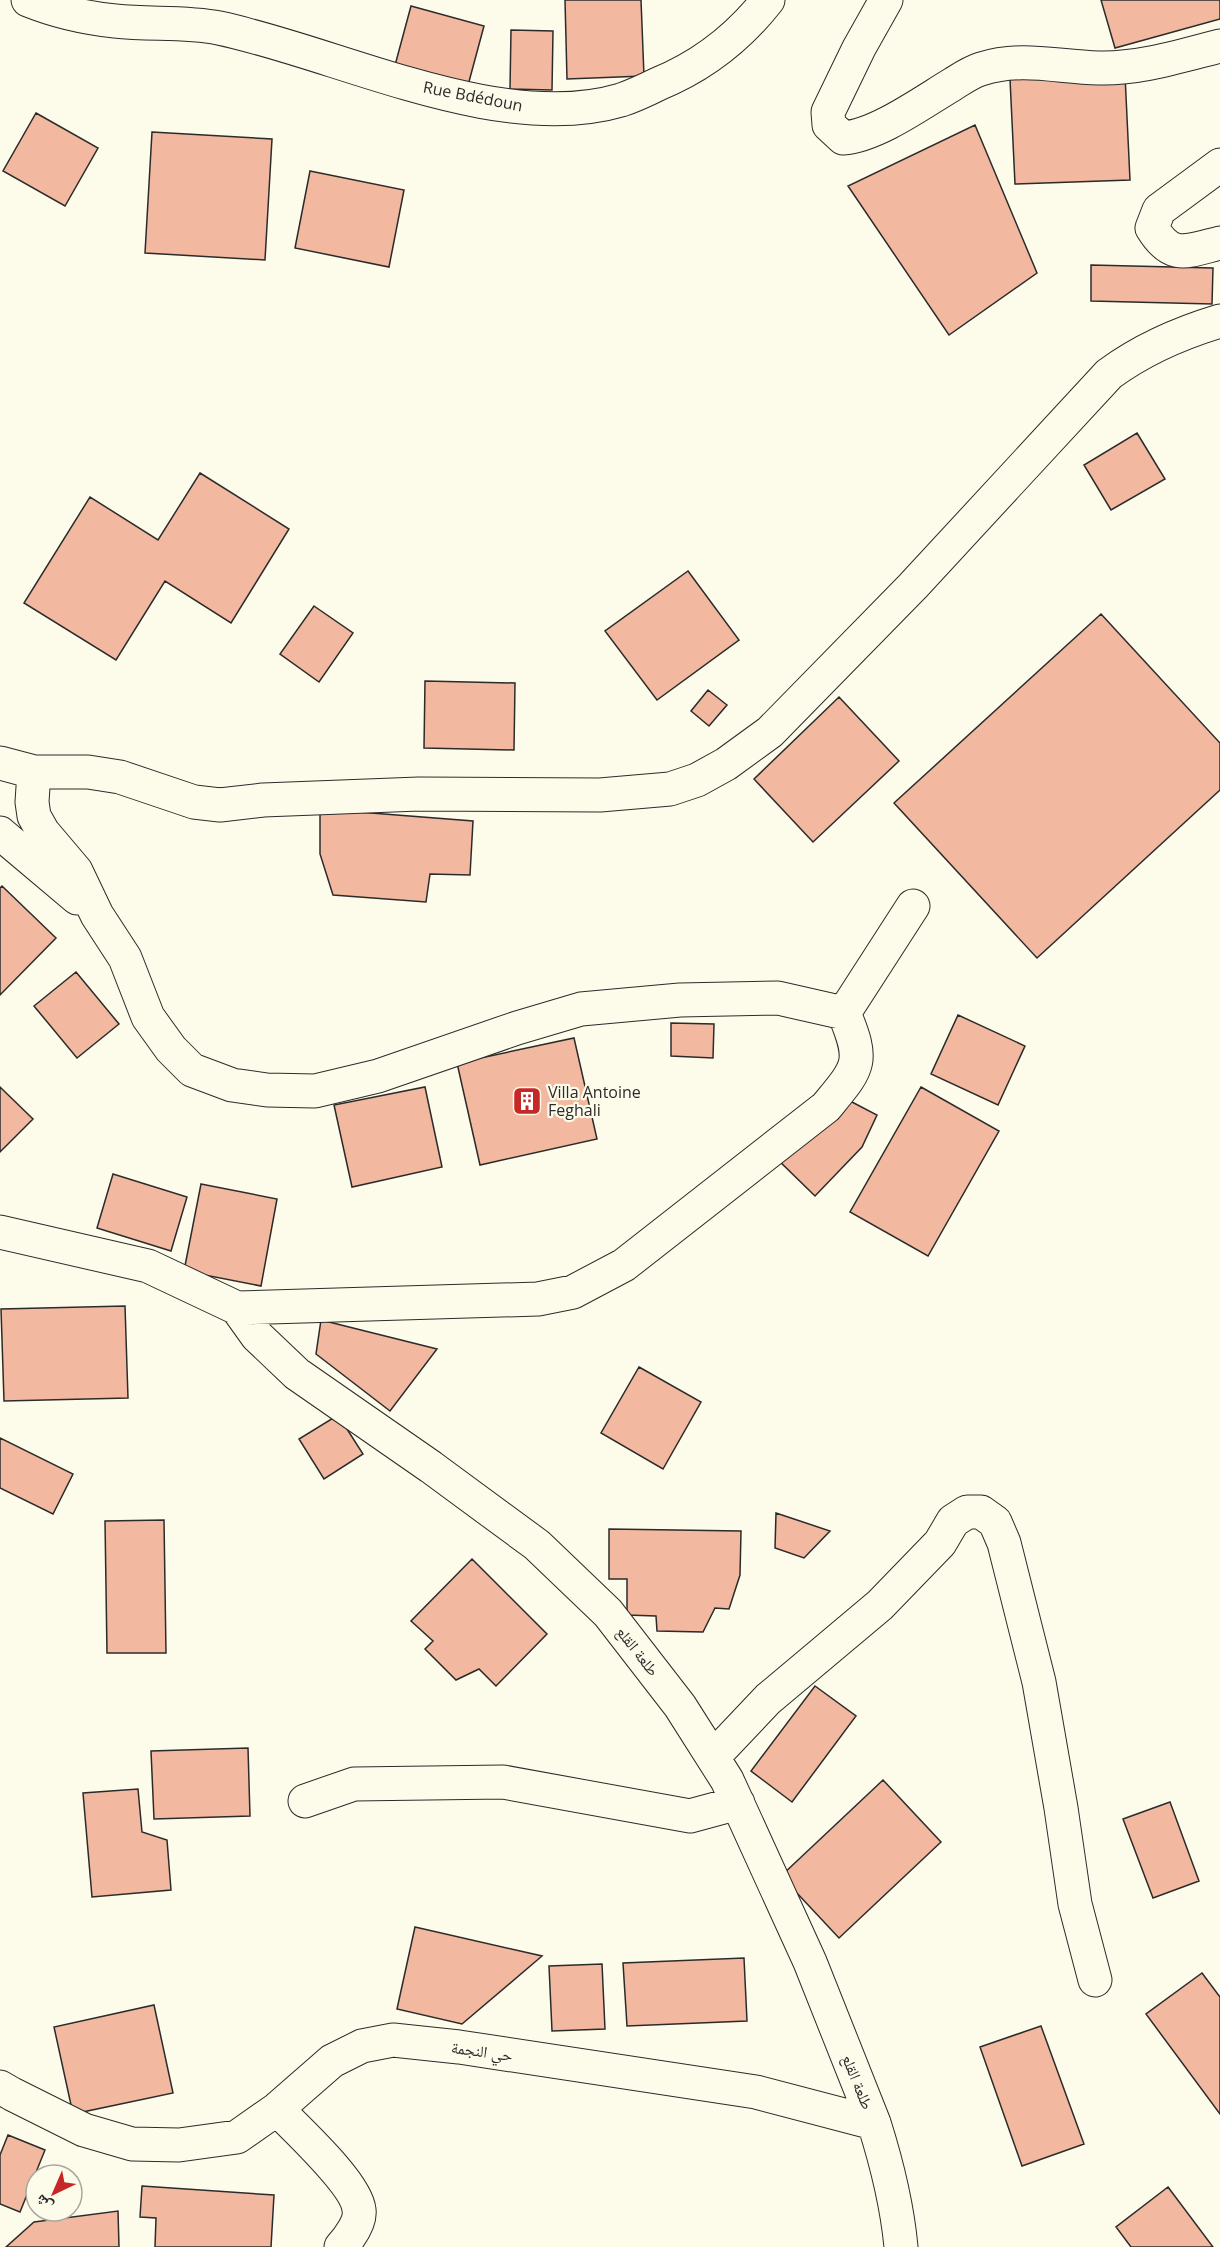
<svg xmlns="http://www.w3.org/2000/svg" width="1220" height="2247" font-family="'Open Sans','Noto Naskh Arabic',sans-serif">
  <rect width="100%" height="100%" fill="#fdfbea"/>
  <path fill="#f2b8a0" stroke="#2b2b2b" stroke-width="1.5" d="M565 0H641L644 76 567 79Z
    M1101 0H1220V19L1115 48Z
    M411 6 484 26 467 89 394 69Z
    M511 30 553 31 552 90 510 89Z
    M1125 75 1130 180 1015 184 1010 79Z
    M36 113 98 148 65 206 3 171Z
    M975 125 1037 273 949 335 848 186Z
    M152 132 272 139 265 260 145 253Z
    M310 171 404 190 389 267 295 248Z
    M1091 265 1213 268 1212 304 1091 301Z
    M1137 433 1165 479 1111 510 1084 465Z
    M200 473 289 529 231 623 165 581 116 660 24 603 90 497 158 540Z
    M688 571 739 640 657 700 605 631Z
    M314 606 353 633 319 682 280 654Z
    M1101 614 1220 743V790L1037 958 894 803Z
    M425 681 515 683 514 750 424 748Z
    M708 690 727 705 709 726 691 711Z
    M839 697 899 761 813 842 754 779Z
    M320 809 473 821 470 875 430 874 426 902 333 895 320 854Z
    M2 886 56 938 0 995V888Z
    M76 972 119 1024 77 1058 34 1006Z
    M958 1015 1025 1046 998 1105 931 1074Z
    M671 1023 714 1024 713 1058 671 1056Z
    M574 1038 597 1139 480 1165 457 1063Z
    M0 1087 33 1119 0 1152Z
    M425 1087 442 1167 352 1187 334 1105Z
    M921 1087 999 1131 928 1256 850 1212Z
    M850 1101 877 1115 862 1147 815 1196 770 1152Z
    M113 1174 187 1197 171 1251 97 1228Z
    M201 1184 277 1199 261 1286 184 1271Z
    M125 1306 128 1398 4 1401 1 1309Z
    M321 1320 437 1349 390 1411 316 1354Z
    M639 1367 701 1402 663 1469 601 1433Z
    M338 1415 363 1454 324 1479 299 1439Z
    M0 1438 73 1474 53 1514 0 1488Z
    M776 1513 830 1531 804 1558 775 1548Z
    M164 1520 166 1653H107L105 1521Z
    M609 1529 741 1531 740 1575 729 1609 715 1608 703 1632 657 1631 656 1616 627 1615V1579H609Z
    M472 1559 547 1634 496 1686 479 1669 456 1680 425 1649 433 1641 411 1621Z
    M815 1686 856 1716 792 1802 751 1771Z
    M248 1748 250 1816 154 1819 151 1751Z
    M883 1780 941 1842 839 1938 781 1876Z
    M138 1789 142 1832 167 1840 171 1890 92 1897 83 1793Z
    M1170 1802 1199 1881 1153 1898 1123 1819Z
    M415 1927 542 1956 462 2024 397 2009Z
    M744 1958 747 2021 627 2026 623 1963Z
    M602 1964 605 2029 552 2031 549 1966Z
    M1202 1973 1220 1997V2114L1146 2014Z
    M154 2005 173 2093 73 2114 54 2027Z
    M1041 2026 1084 2144 1022 2166 980 2047Z
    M8 2135 45 2150 20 2212 0 2204V2155Z
    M142 2186 274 2195 271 2247H155L156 2218 140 2217Z
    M1168 2187 1213 2247H1131L1116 2227Z
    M118 2211 119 2247H6L34 2222Z"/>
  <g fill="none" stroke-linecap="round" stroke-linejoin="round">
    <g stroke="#2b2b2b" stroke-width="35">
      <path id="minor" d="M28 0C55 11 86 18 115 21 150 25 185 21 219 28 338 53 500 136 621 100 633 96 646 90 658 84 702 66 739 37 768 0
        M886 0 859 48 828 112 829 125 843 138C876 136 923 102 953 84 961 79 971 72 981 69 1023 56 1056 67 1099 68 1140 69 1180 56 1220 46
        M1220 165 1159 210 1152 228C1172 261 1187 251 1220 243
        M0 763 34 772
        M0 833 77 898
        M844 1013 913 906
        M0 1232 148 1266 237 1308 538 1299 573 1292 624 1265 826 1107C859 1067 865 1063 844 1013L778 998 680 1000 581 1009 517 1028 378 1076 315 1091 267 1090 232 1085 192 1070 171 1049 148 1017 125 958 97 915 76 871 43 832 34 816 32 802 34 772H88L120 777 194 802 220 805 263 800 419 794 600 795 670 789 697 780 726 764 770 732 913 586 1109 374C1143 349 1180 333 1220 321
        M237 1308 257 1336 297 1374 431 1467 537 1545 608 1613 680 1706 727 1780 810 1962 874 2123
        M714 1756 768 1699 880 1605 940 1543 953 1521 967 1512H981L995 1522 1004 1543 1039 1682 1061 1808 1075 1904 1095 1980
        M305 1801 354 1784 503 1782 690 1816 738 1803
        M0 2087 12 2094 84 2130 132 2144 179 2145 237 2137 277 2109 332 2061 362 2046 393 2040 459 2047 756 2092 874 2123C887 2164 897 2204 901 2247
        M277 2109C296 2129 357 2184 359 2210 361 2222 349 2238 341 2247"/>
    </g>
    <use href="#minor" stroke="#fdfbea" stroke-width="33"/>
  </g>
  <defs>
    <g id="building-square" transform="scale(1.5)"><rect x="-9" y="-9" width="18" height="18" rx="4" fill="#c62828" stroke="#fdfbea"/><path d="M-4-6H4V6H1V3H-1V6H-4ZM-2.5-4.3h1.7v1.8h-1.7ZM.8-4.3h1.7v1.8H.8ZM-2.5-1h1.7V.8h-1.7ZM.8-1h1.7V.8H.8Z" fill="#fff"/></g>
  </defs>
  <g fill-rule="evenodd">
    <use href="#building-square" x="527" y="1101"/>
  </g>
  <g text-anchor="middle" stroke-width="4.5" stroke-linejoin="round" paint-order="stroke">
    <g font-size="16" fill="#2b2b2b" stroke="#fdfbea">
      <text transform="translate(473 96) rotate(11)" y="6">Rue Bdédoun</text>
      <text transform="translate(638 1651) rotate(52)" y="6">طلعة القلع</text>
      <text transform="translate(482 2051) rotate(8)" y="6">حي النجمة</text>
      <text transform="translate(858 2082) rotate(68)" y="6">طلعة القلع</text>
    </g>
    <g font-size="16" fill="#2b2b2b" stroke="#fdfbea" text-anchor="start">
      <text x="548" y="1098">Villa Antoine<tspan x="548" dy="18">Feghali</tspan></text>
    </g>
  </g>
  <g transform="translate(54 2193) rotate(224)"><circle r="28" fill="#fdfbea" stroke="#a9a89e" stroke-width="1.5"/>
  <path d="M0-4.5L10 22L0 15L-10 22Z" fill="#c62828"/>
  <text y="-9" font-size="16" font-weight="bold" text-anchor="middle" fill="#2b2b2b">ش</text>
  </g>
</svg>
